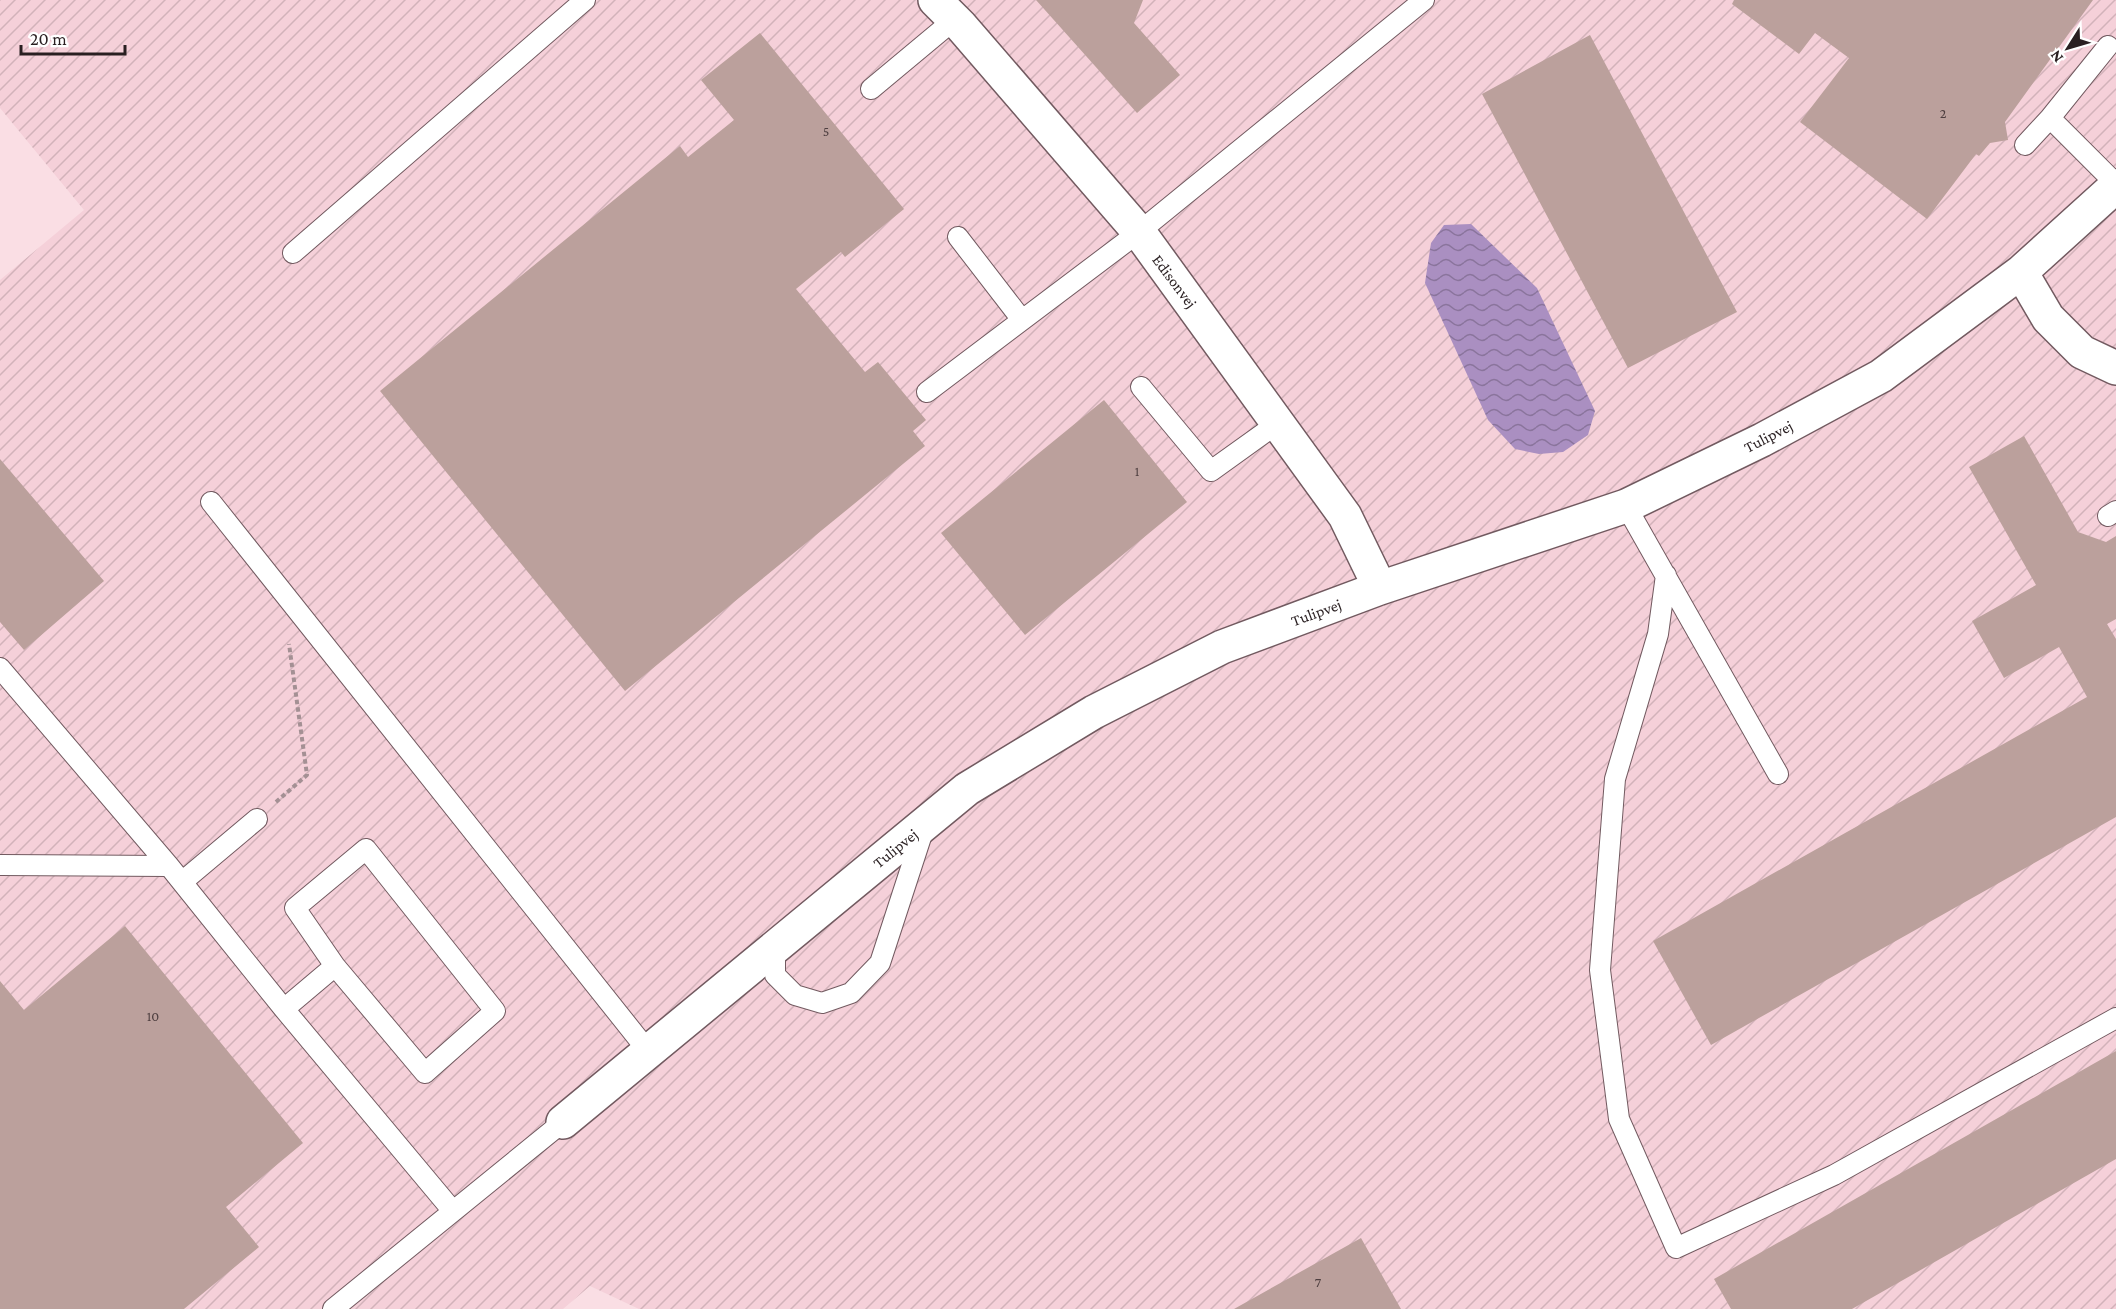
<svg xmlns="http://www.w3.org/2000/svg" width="2116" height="1309" font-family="'Crimson Pro',serif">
  <defs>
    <pattern id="industrial-furrows" width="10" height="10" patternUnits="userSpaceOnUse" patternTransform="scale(1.5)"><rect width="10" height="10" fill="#f5d0d9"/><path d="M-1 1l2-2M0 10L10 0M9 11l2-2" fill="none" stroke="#d2b2ba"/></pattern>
    <pattern id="water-waves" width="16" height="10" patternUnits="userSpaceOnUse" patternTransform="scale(1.5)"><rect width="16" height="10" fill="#aa8fc1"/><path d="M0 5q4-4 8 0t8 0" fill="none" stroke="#8a749c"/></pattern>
  </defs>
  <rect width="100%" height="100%" fill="#fadee4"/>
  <path fill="url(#industrial-furrows)" d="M0 0H2116V1309H639L590 1286 563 1309H0V280L84 210 0 108Z"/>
  <path fill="url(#water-waves)" d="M1471 224 1537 288 1595 411 1588 435 1563 452 1539 454 1515 449 1488 420 1425 283 1431 243 1444 225Z"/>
  <path fill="#bba09c" d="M1036 0H1143L1134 23 1180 75 1137 113Z
    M1734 0H2093L2005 122 2008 140 1990 143 1979 156 1976 154 1927 219 1800 122 1849 58 1815 33 1799 54 1732 4Z
    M760 33 904 209 845 257 841 252 796 289 865 372 878 362 926 420 913 431 925 446 625 691 380 391 680 146 688 157 734 120 701 80Z
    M1590 35 1737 312 1628 368 1482 94Z
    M1104 400 1187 502 1025 635 941 533Z
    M2024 436 2078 532 2106 542 2116 536V619L2107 624 2116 639V817L1711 1045 1653 941 2087 697 2059 647 2004 678 1972 621 2036 585 1969 467Z
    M0 459 104 581 24 650 0 622Z
    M125 926 303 1143 226 1207 259 1247 184 1309H0V981L24 1010Z
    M2116 1051V1159L1852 1309H1731L1714 1279Z
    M1361 1238 1401 1309H1234Z"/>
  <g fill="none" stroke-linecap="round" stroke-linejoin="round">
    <g stroke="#725a60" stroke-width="22">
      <path id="service" d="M2108 46 2050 118 2116 184
        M871 89 955 19
        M2025 145 2050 118
        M958 237 1022 320
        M293 253 585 0
        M1141 387 1211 471 1278 423
        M927 392 1139 232 1424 0
        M211 502 648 1051
        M1626 506 1778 774
        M2108 516 2116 511
        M1666 575 1658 634 1615 779 1600 970 1619 1119 1676 1248 1834 1175 2116 1018
        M0 668 169 866 284 1009 452 1210
        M0 865 169 866
        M182 882 257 819
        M775 946V975L795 995 822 1003 851 993 880 963 924 828
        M284 1009 335 966 425 1073 495 1011 366 849 295 908 335 966
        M333 1309 563 1122"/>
    </g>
    <g stroke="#725a60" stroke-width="36">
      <path id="minor" d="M935 0 961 26 1139 232 1345 516 1380 588
        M2021 272 2048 318 2082 352 2116 368
        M563 1122 967 789 1094 712 1222 647 1380 588 1626 506 1762 440 1881 376 2021 272 2116 186"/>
    </g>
    <path stroke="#a49094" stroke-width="4" stroke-dasharray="4.5 3" stroke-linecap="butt" d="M276 802 307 775 289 644"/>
    <use href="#service" stroke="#fff" stroke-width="20"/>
    <use href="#minor" stroke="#fff" stroke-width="33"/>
  </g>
  <g text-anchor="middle" stroke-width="6" stroke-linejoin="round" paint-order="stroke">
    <g font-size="14" fill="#4e3f40">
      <text x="1943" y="118">2</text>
      <text x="826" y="136">5</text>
      <text x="1137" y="476">1</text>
      <text x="153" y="1021">10</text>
      <text x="1318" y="1287">7</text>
    </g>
    <g font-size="16" fill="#291f21" stroke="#fff">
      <text transform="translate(1175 281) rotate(53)" y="6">Edisonvej</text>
      <text transform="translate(1768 436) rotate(-27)" y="6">Tulipvej</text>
      <text transform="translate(1316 612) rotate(-20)" y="6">Tulipvej</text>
      <text transform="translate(895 848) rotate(-39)" y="6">Tulipvej</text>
    </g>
  </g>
  <g transform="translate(2068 48) rotate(233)" stroke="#ffffff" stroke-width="4.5" paint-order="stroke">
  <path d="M0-4.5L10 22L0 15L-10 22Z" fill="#291f21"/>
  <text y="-9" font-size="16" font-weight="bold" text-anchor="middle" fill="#291f21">N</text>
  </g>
  <path d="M21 45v9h104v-9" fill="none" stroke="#291f21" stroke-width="3"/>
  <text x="30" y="45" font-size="18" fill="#291f21" stroke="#ffffff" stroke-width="4.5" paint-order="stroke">20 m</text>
</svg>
